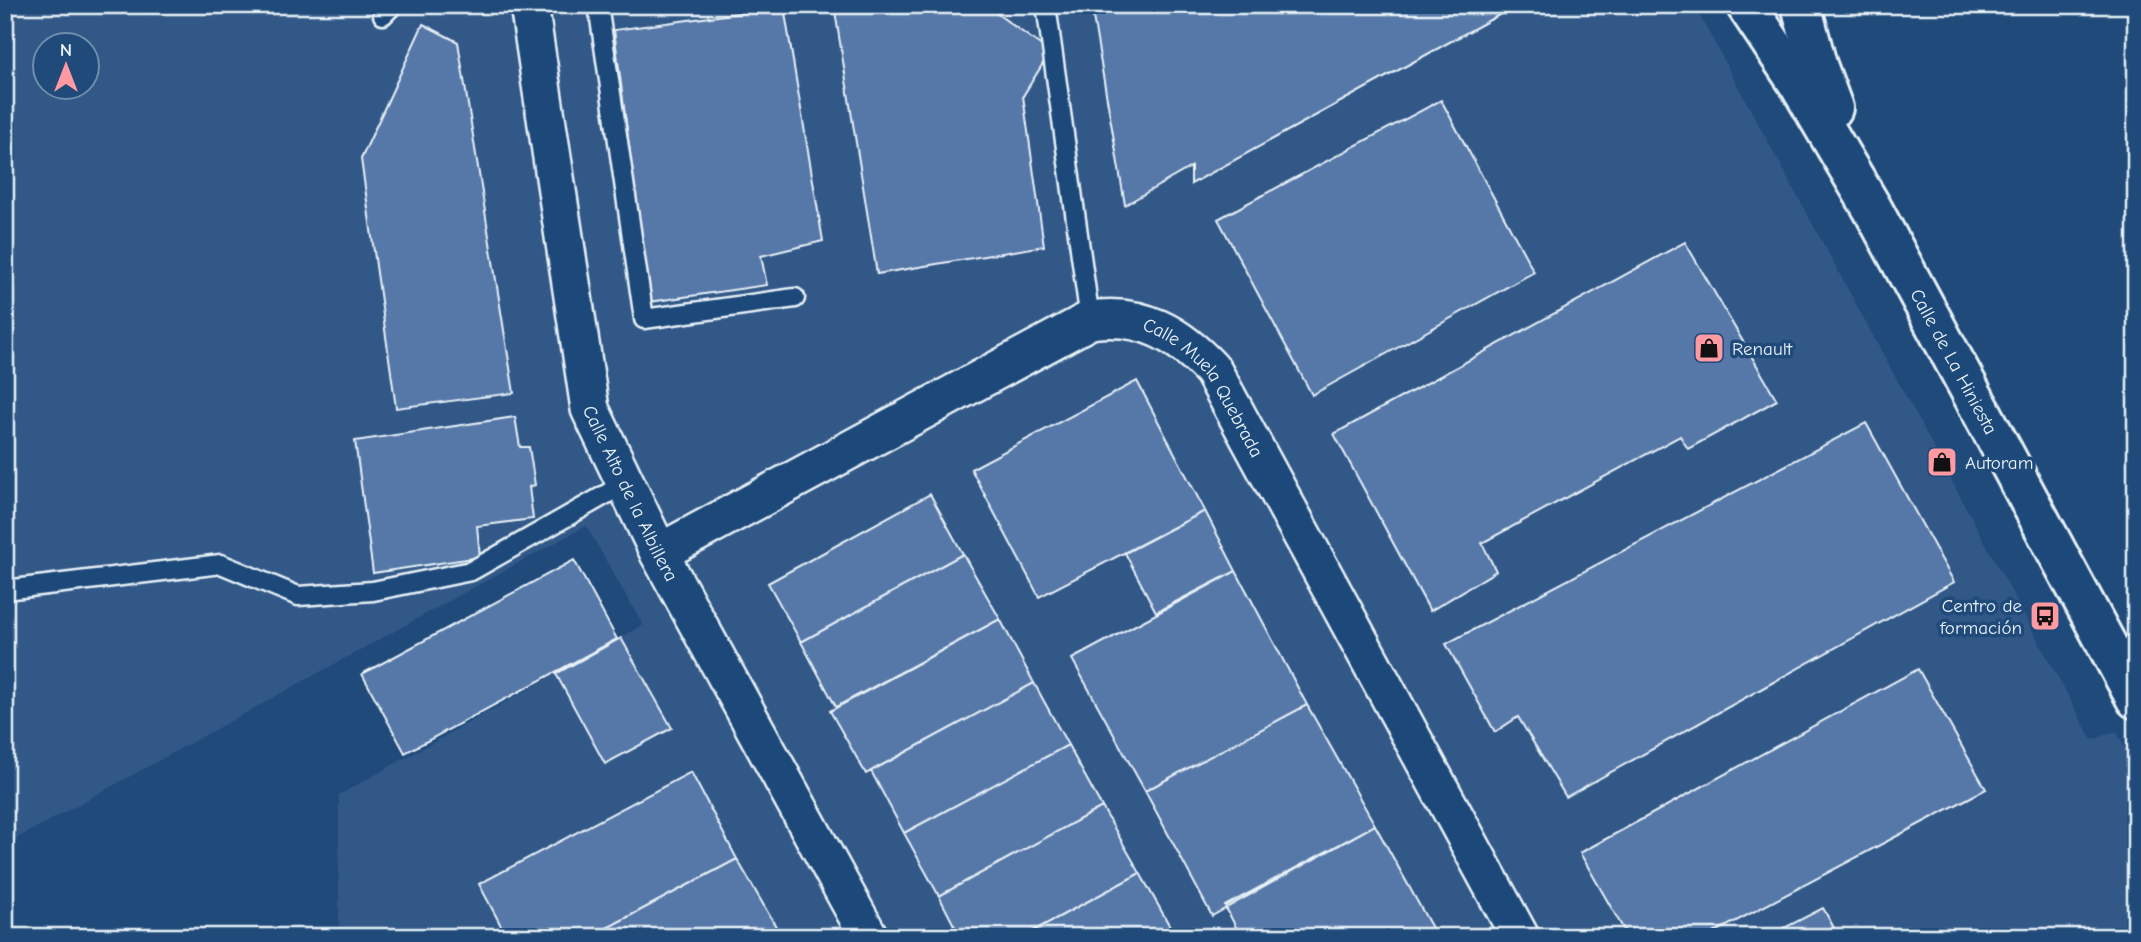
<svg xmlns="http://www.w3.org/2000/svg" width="2141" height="942" font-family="'Comic Neue',sans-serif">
  <rect width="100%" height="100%" fill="#1f4a7a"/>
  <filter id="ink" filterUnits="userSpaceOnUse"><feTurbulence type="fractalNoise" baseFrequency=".0143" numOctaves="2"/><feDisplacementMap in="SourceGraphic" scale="14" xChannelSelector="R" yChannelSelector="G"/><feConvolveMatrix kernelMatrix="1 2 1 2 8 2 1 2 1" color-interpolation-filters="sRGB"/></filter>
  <g filter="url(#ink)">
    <path fill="#305888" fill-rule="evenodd" d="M5 5H1694L2092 740 2116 731 2136 767V937H344L339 928V795L643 625 586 526 5 845ZM46 46H88V88H46Z"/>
    <path fill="#5778a8" stroke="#e8f1f8" stroke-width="2" d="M834 5H985L1050 52 1023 96 1044 246 877 274Z
      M1091 5H1517L1191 184V167L1125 205Z
      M784 7 823 241 761 256 767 285 649 302 614 30Z
      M423 24 458 42 514 393 396 408 361 159Z
      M1441 100 1534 272 1312 395 1218 219Z
      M1685 242 1777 400 1688 449 1680 436 1482 543 1496 571 1430 611 1334 434Z
      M1137 381 1205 511 1039 597 971 469Z
      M515 417 520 447H529L535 485 529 487 533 519 477 526 480 557 373 573 355 441Z
      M1866 423 1954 582 1566 797 1518 717 1495 732 1446 644Z
      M930 494 963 554 801 642 768 583Z
      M1205 511 1236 571 1156 612 1125 553Z
      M963 554 1000 619 836 707 801 642Z
      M574 560 617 639 405 753 362 674Z
      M1236 571 1307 705 1145 791 1072 659Z
      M1000 619 1034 683 866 774 830 711Z
      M621 638 672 728 605 764 556 674Z
      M1918 669 1986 789 1706 937H1628L1580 853Z
      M1034 683 1068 745 904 833 871 771Z
      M1307 705 1375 825 1212 916 1145 791Z
      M1068 745 1102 807 939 896 904 833Z
      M691 772 737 859 590 937H507L479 884Z
      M1102 807 1140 873 1022 937H960L939 896Z
      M1375 825 1437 937H1241L1225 906Z
      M737 859 782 937H590Z
      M1140 873 1176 937H1022Z
      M1823 908 1839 937H1767Z"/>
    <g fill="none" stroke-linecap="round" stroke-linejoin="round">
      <g stroke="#e8f1f8" stroke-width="23">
        <path id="service" d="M598 5 644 319 795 298
          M1046 5 1090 320
          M383 15 393 5
          M5 590 221 564 298 596 373 591 471 571 626 483"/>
      </g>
      <g stroke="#e8f1f8" stroke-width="42">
        <g id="minor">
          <path id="s1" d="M529 5 590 409 659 553 869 937"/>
          <path id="s2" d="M659 553 1090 320C1142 312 1179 334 1213 371L1520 937"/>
        </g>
      </g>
      <g stroke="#e8f1f8" stroke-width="44">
        <g id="tertiary">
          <path id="s3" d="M1746 5 1800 86 1872 208 2136 699"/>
          <path d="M1801 5 1817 65 1833 108"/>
        </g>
      </g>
      <use href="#service" stroke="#1f4a7a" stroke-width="18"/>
      <use href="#minor" stroke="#1f4a7a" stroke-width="37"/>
      <use href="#tertiary" stroke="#1f4a7a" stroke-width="38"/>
    </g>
  </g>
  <defs>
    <g id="shop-square" transform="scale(1.575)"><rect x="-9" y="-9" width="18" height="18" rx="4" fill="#ff9aa2" stroke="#1f4a7a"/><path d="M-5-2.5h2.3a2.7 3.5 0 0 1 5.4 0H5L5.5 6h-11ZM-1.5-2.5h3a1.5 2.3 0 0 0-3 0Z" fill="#111"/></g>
    <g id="bus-square" transform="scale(1.575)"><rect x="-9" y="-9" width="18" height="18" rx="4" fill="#ff9aa2" stroke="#1f4a7a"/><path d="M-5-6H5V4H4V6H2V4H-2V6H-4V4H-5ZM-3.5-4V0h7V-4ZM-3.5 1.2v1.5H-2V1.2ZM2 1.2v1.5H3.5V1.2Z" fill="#111"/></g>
  </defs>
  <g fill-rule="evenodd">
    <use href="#shop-square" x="1709" y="348"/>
    <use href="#shop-square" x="1942" y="462"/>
    <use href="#bus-square" x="2045" y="616"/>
  </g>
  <g text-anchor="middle" stroke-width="7" stroke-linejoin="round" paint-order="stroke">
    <g font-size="19" fill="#e8f1f8" stroke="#1f4a7a" text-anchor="start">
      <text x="1732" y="355">Renault</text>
      <text x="1965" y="469">Autoram</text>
      <text x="2022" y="612" text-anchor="end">Centro de<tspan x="2022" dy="22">formación</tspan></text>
    </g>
    <g font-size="19" fill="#e8f1f8" stroke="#1f4a7a">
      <text dy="7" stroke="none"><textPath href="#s3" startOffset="413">Calle de La Hiniesta</textPath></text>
      <text dy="7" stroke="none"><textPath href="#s2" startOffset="635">Calle Muela Quebrada</textPath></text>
      <text dy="7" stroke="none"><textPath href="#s1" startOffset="502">Calle Alto de la Albillera</textPath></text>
    </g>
  </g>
  <rect width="2141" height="942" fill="none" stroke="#1f4a7a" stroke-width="28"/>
  <rect x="14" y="14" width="2113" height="914" fill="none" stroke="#e8f1f8" stroke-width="2.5" filter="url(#ink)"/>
  <g transform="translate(66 66)"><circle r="33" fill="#1f4a7a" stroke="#6f8dac" stroke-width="2"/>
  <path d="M0-5L12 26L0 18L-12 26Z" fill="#ff9aa2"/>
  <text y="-10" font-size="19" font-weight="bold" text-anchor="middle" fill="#e8f1f8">N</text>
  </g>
</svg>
